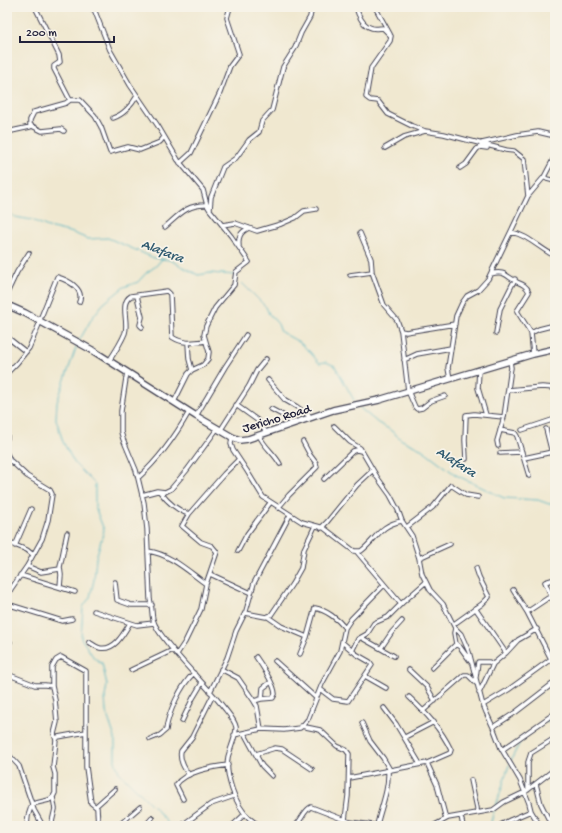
<svg xmlns="http://www.w3.org/2000/svg" width="562" height="833" font-family="'Gochi Hand',sans-serif">
  <rect width="100%" height="100%" fill="#f7f3e8"/>
  <filter id="ink" filterUnits="userSpaceOnUse"><feTurbulence type="fractalNoise" baseFrequency=".025" numOctaves="2"/><feDisplacementMap in="SourceGraphic" scale="8" xChannelSelector="R" yChannelSelector="G"/><feConvolveMatrix kernelMatrix="1 2 1 2 8 2 1 2 1" color-interpolation-filters="sRGB"/></filter>
  <filter id="wash" filterUnits="userSpaceOnUse"><feTurbulence type="fractalNoise" baseFrequency=".012" numOctaves="4" result="noise"/><feDisplacementMap in="SourceGraphic" scale="16" xChannelSelector="R" yChannelSelector="G"/><feGaussianBlur stdDeviation="0.9" result="paint"/><feColorMatrix in="noise" values="0 0 0 0 0 0 0 0 0 0 0 0 0 0 0 0 0 1.4 0 .05"/><feComposite in="paint" operator="in"/></filter>
  <g filter="url(#wash)">
    <rect width="100%" height="100%" fill="#f0e8d0"/>
    <g fill="none" stroke-linecap="round" stroke-linejoin="round">
      <path stroke="#42afbf" stroke-width="1" d="M7 211 15 217 32 220 48 227 73 233 88 239 108 238 154 258 170 260 198 275 210 273 235 275
        M237 278 266 307 269 314 278 324 281 332 299 342 310 352 319 363 326 362 335 366 354 400
        M79 341 92 318 103 304 124 287 138 282 146 273 156 266 162 259
        M77 345 57 402 56 419 63 442 75 464 95 484V507L104 530 96 558 94 580 90 597 83 607 81 638 94 658 102 663 107 685 105 697 106 712 115 738V761L119 772 156 809 170 826
        M360 408 378 423 389 429 402 440 423 450 456 475 504 498 538 500 549 504 555 503
        M546 722 555 716
        M511 760 522 738
        M496 806 509 765
        M490 826 494 811"/>
    </g>
  </g>
  <g filter="url(#ink)">
    <g fill="none" stroke-linecap="round" stroke-linejoin="round">
      <g stroke="#414051" stroke-width="5.5">
        <path id="street" d="M35 7 59 55 60 62 54 66V69L70 100
          M84 7 94 9 110 50 130 85 158 126 178 160 203 190 207 205 210 210 231 236 249 262 236 272 234 285 215 308 206 326 204 335 209 352 208 359 203 365 192 370 188 374 174 402
          M356 7C358 15 363 26 372 28 375 29 380 28 383 28L391 36 390 41 371 68 366 97 370 100 378 101 388 114 412 126 425 131 444 134 506 150
          M375 7 390 34
          M113 118C123 115 132 105 137 96
          M30 127 32 126 42 131 61 129 64 131
          M7 132 30 127V120L34 112 66 103 70 100H80L95 116 101 127 110 152 128 147 140 150 160 142 164 137
          M482 143 517 135 538 132 555 136
          M385 148 404 137 425 131
          M505 150 514 151 524 159 528 196
          M180 163 191 153 220 93 230 66 239 54 227 18 230 7
          M460 168 466 164 477 149 480 147 487 148
          M544 177 547 179 555 181
          M210 209 211 197 223 167 236 158 249 140 259 132 262 121 272 110 283 67 295 48 301 33 310 17 312 7
          M222 225 235 223 257 231 281 224 295 218 304 211 316 209
          M165 227C179 215 187 204 207 205
          M511 232C528 235 540 249 555 256
          M360 233 371 259 372 272 384 305 397 320 401 331 406 332 455 324
          M239 246C238 237 240 232 249 228
          M491 274C504 270 506 276 517 282 522 284 527 286 529 292L517 311 531 333 533 354
          M350 275 372 272
          M7 293 17 272 29 253
          M137 296 142 317 140 325 142 327
          M39 322 57 277C68 280 85 289 79 302
          M401 331 408 391 415 407 417 409 422 408 431 401 445 396
          M496 333 500 309 515 279
          M531 333 539 329 555 325
          M7 337 26 352
          M188 343 189 359 192 370
          M404 360 417 354 451 348
          M109 361C115 352 121 343 125 333 129 322 119 303 131 296L167 291 170 294 172 337C183 344 192 343 205 341
          M479 370 478 388 486 415
          M127 372 121 411V432L123 439 136 470 144 503 147 529 150 599C154 612 149 616 158 630 177 659 204 682 225 709 229 714 235 721 236 727 237 734 230 749 228 757 225 775 235 805 249 818 253 822 257 824 262 826
          M7 373 17 363 29 348 40 322
          M450 379 448 368 456 316 462 303 467 296 478 290 488 279 528 196 544 177 555 156
          M268 380 285 400 297 407 311 417
          M508 390 542 387 555 388
          M236 405 257 420 266 432
          M271 409 288 418 291 424
          M196 416 225 367 246 335
          M334 426 350 442 360 448 377 477 390 495 398 510 402 521 412 536 419 558 422 574 430 590 443 604 455 628 461 634 469 652 482 702 486 712 493 727 501 748 520 780 529 803 531 811 540 826
          M546 429 555 465
          M500 430 515 433 517 436 529 476
          M522 430 555 419
          M220 431 249 386 257 370 266 359
          M7 432V438
          M259 435C264 447 274 453 280 464
          M232 437 231 444 233 450 247 471 263 497 302 522 324 528 354 551H361C377 539 379 525 402 521
          M498 446 497 441 504 417 510 375V373L511 368 510 361
          M500 453 522 452
          M7 454 9 458 8 462
          M524 458 552 452
          M466 459 465 440 466 415 474 414 504 417
          M138 478C158 460 176 435 189 412
          M324 479 353 451 357 450 361 451
          M160 492C167 501 178 511 189 514L224 474 239 459
          M142 495 157 491 165 492 171 489 187 470 217 429
          M278 508 289 495 317 467 316 463 310 455 303 442
          M407 527 433 507 451 485 466 495 478 497
          M321 528 327 522 357 485 372 471
          M7 542 27 550 32 554
          M15 546 31 509
          M148 551C170 554 188 571 206 584
          M238 551 247 534 270 503
          M357 552 400 603H402L426 582
          M419 558 450 544
          M27 566 41 572 60 569
          M210 574 251 593
          M20 575 75 592
          M115 582 117 600 131 605H152
          M60 587 61 575 60 567 67 533
          M7 598 11 589 27 566 42 539 48 520 52 494 50 490 27 476 11 461 8 462
          M552 598 545 582 555 579
          M7 604 62 621 72 619
          M475 608 506 653
          M94 611 137 625 154 623
          M527 612 548 598H552L555 600
          M245 613 266 617 271 615 292 584 301 568 304 549 315 526
          M268 617 281 626 307 637
          M454 624 482 604 489 597 479 577 476 568
          M455 628 454 633 456 644 460 647 471 662
          M362 638 394 656
          M7 641 10 642
          M89 642C92 644 96 647 100 648 115 651 124 633 130 623
          M381 648 392 632 402 621
          M352 651 358 639 367 634 374 623 388 617 402 603
          M177 654 185 642 201 609 206 584 217 552 212 546 201 542 182 526 189 514
          M300 654 307 637 315 608C326 610 338 619 345 628
          M275 661 316 698
          M432 668 456 644
          M221 669 238 678 254 701 257 706 261 729
          M131 670 173 650
          M409 670 427 687 435 701
          M7 674 35 685H45L52 686
          M365 676 386 688
          M476 677 478 662H489L493 664
          M320 689 333 699 348 701 372 665 370 662 356 654 342 642
          M210 692 227 658 236 631 246 611 254 583 290 515
          M479 693 493 664 506 653 518 640 537 629
          M262 699 263 688 271 682
          M254 701 261 699 273 698 275 694C275 685 261 664 256 657
          M483 705 508 690 551 659 527 612 513 590
          M384 708 396 724 420 764
          M423 711 464 675H468L476 683
          M182 721 193 698 202 683
          M362 723 370 741 383 758 390 770
          M301 726 320 730 337 746 346 750 349 754 348 796 345 820
          M493 727 516 712 555 682
          M244 733 262 766 272 776
          M234 735 261 729 284 730 300 728 303 725 308 719 322 684 340 651 345 628 351 619 384 585
          M405 737 434 722
          M150 739 160 735 166 730C168 713 181 685 194 673
          M56 740 58 737 86 732
          M7 744 8 754 19 766 34 810 43 826
          M502 750 555 713
          M256 754 275 748 282 749 312 769
          M427 763 437 785 446 819
          M189 775C184 768 179 760 181 751L192 737 213 695
          M349 778 427 763 450 753 451 750C441 729 426 713 409 697
          M471 780 477 808V813
          M536 784 541 804 552 826
          M528 790V762L531 753 555 738
          M183 799 176 785C185 771 213 767 228 765
          M96 806 115 789
          M461 816 463 826
          M377 825C381 807 389 790 388 771
          M27 826 28 816 32 804 49 800 53 797 55 793V774L53 767 56 740 54 734 57 722 55 700 52 686V667L56 660 61 657 86 671V767L91 803 97 808 98 826
          M51 826 55 809 53 797
          M118 826 140 807
          M145 826 152 818
          M181 826 211 804 234 796
          M232 826 245 814
          M295 826C302 820 304 810 311 807L350 822 380 826
          M433 826 448 818 493 810 504 802 525 792 555 769
          M499 826 510 820 531 811"/>
      </g>
      <g stroke="#414051" stroke-width="8">
        <path id="secondary" d="M7 305 25 313 92 350 196 416 232 437 240 440 248 439 333 410 379 400 533 354 555 349"/>
      </g>
      <use href="#street" stroke="#fff" stroke-width="3.5"/>
      <use href="#secondary" stroke="#fff" stroke-width="5.5"/>
    </g>
  </g>
  <g text-anchor="middle" stroke-width="3.5" stroke-linejoin="round" paint-order="stroke">
    <g font-size="13" fill="#22223b" stroke="#f7f3e8">
      <text transform="translate(276 417) rotate(-17)" y="5">Jericho Road</text>
    </g>
    <g font-size="14" font-style="italic" fill="#2f5a70" stroke="#f7f3e8">
      <text transform="translate(163 250) rotate(21)" y="5">Alafara</text>
      <text transform="translate(457 461) rotate(33)" y="5">Alafara</text>
    </g>
  </g>
  <rect width="562" height="833" fill="none" stroke="#f7f3e8" stroke-width="24"/>
  <path d="M20 36v6h94v-6" fill="none" stroke="#22223b" stroke-width="2"/>
  <text x="26" y="36" font-size="12" fill="#22223b" stroke="#f7f3e8" stroke-width="3" paint-order="stroke">200 m</text>
</svg>
